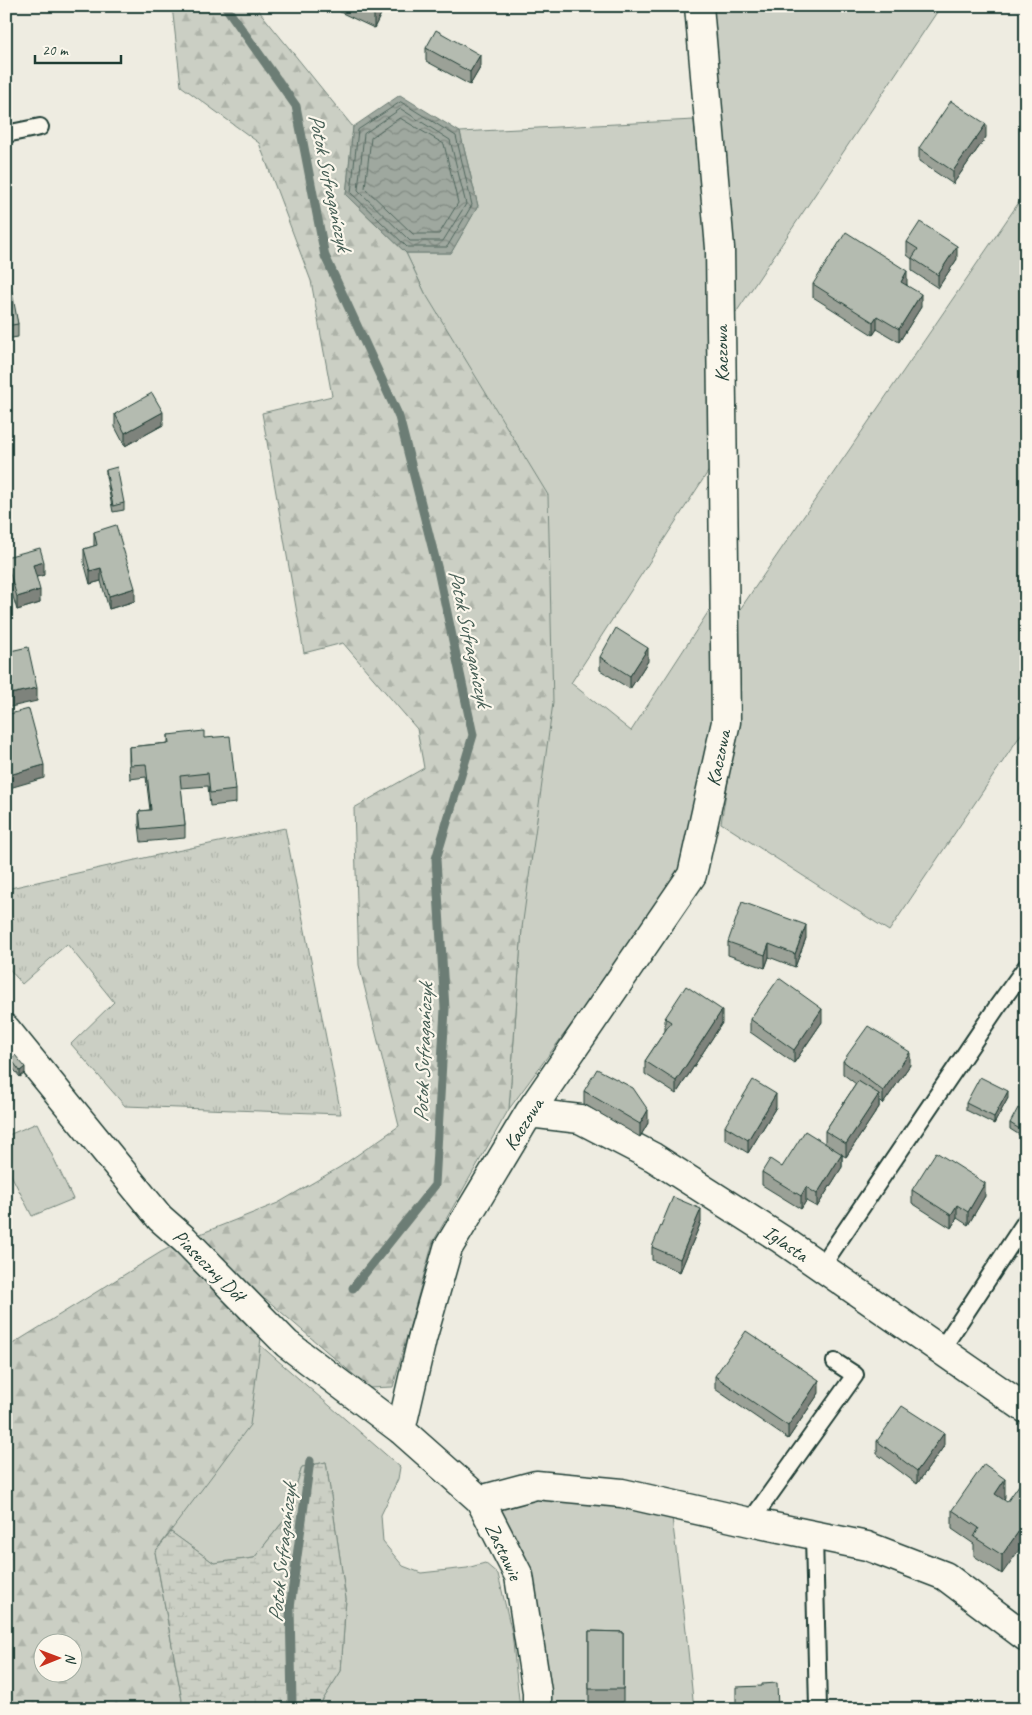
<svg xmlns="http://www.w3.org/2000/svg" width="1032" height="1715" font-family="Caveat,sans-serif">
  <defs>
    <pattern id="forest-firs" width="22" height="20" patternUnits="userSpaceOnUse" patternTransform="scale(1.25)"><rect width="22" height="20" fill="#cbcfc4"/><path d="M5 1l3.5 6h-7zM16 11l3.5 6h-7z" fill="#aeb3a9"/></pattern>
    <pattern id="wetland-marsh" width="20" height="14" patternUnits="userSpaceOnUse" patternTransform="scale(1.25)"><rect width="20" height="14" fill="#cbcfc4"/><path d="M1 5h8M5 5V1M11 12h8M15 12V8" fill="none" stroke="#aeb3a9"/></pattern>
    <pattern id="park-tufts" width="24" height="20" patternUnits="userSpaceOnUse" patternTransform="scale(1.25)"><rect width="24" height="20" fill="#cbcfc4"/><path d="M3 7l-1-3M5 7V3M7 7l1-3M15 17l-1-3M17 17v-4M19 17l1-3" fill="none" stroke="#aeb3a9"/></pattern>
    <pattern id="water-waves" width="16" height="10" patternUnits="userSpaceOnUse" patternTransform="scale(1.25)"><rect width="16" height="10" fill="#9fa89f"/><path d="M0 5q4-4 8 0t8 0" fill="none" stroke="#818a82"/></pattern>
  </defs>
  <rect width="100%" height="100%" fill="#eeece1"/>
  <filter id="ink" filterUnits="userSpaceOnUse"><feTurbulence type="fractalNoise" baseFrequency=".02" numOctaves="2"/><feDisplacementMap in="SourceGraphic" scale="10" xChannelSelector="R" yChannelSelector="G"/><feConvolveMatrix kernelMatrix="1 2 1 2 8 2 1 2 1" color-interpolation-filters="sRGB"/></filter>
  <g filter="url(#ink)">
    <path fill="#cbcfc4" stroke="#75867c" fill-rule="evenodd" d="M708 6H941L727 326Z
      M694 120 710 249 713 464 571 683 631 731 714 603 715 720 684 871 509 1109 522 928 425 293 406 253H451L478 206 460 132Z
      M1026 192V727L889 931 721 823 738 722 732 621Z
      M37 1123 73 1199 32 1216 6 1165V1136Z
      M260 1345 400 1467 398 1479 381 1515 383 1542 403 1566 421 1573 467 1568 485 1563 498 1574 512 1633 520 1709H317L341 1671 346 1599 326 1462 302 1467 286 1518 254 1558 214 1563 171 1532 181 1709H6V1348L258 1359ZM42 1642H72V1672H42Z
      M536 1495 618 1505 672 1518 685 1621 694 1709H550L530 1570 500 1506Z"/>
    <path fill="url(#forest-firs)" stroke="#75867c" fill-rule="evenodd" d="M172 6H255L353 127 346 195 406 253 425 293 548 495 553 703 522 928 509 1109 433 1242 393 1387 369 1388 266 1299 250 1425 155 1552 182 1700 181 1709H6V1348L161 1252 185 1240 278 1203 340 1167 399 1126 359 965 354 808 424 768 417 729 343 643 304 653 262 413 332 396 311 281 259 143 181 86ZM42 1642H72V1672H42Z"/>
    <path fill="url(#wetland-marsh)" stroke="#75867c" d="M326 1462 346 1599 341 1671 317 1709H181L182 1700 155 1552 171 1532 214 1563 254 1558 286 1518 302 1467Z"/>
    <path fill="url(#park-tufts)" stroke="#75867c" d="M285 828 341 1114 125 1106 71 1044 114 1002 67 944 22 984 6 965V889L153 856Z"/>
    <path fill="url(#water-waves)" stroke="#6c7d74" d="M400 95 460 132 478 206 451 253H406L346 195 353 127Z"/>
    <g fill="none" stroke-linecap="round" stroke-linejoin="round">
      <path stroke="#52685f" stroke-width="1" d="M401 102 456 136 472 205 447 247H407L351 193 358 130Z
        M401 109 450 140 466 204 443 241H410L358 190 364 134Z
        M400 118 444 144 458 203 439 234H413L365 188 371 138Z"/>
      <path stroke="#6c7d74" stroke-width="9" d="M225 6 296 106 325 256 399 417 438 570 473 735 436 859 445 1009 435 1185 353 1288
        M288 1709 292 1703 290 1608 310 1461"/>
      <g stroke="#1f3d34" stroke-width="20">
        <path id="lane" d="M6 134 40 127
          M821 1267 997 1007 1026 967
          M941 1350 1026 1221
          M750 1522 855 1375 835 1362
          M814 1535 818 1709"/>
      </g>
      <g stroke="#1f3d34" stroke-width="31">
        <path id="street" d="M6 1029 160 1218 185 1240 287 1344 401 1430 480 1500 519 1576 537 1692V1709
          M529 1113 580 1119 653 1157 781 1239 1026 1409
          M401 1430 422 1339 448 1248 529 1113 692 875 726 722 720 248 699 6
          M480 1500 536 1485 622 1493 750 1522 867 1546 945 1576 1026 1637"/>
      </g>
      <use href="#lane" stroke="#fbf7ec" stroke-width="16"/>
      <use href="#street" stroke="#fbf7ec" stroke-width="28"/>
    </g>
    <path fill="#9ba197" stroke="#1f3d34" d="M340 6H385L374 28 340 12Z
      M426 48 480 68 470 85 426 61Z
      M986 137 953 184 919 161V148Z
      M907 242 957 259 938 288 912 271V259L907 255Z
      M6 277 18 324V337L6 339Z
      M813 284H907V285L921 307 899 342 877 329 873 335 813 297Z
      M115 414 163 425 125 446 115 427Z
      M106 470 124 503V510L113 512 106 476Z
      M94 532 135 601 109 609 101 581 90 584 84 562V549L94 546Z
      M6 557 44 575 36 577 40 603 17 610 6 573Z
      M600 657 648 661 630 689 600 670Z
      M168 735 204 738 236 790V803L210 806 208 786 181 788 185 825V838L141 842 139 824V811L150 810 146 777 130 779 129 760V747L168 743Z
      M806 938 795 967 769 957 765 968 728 955V942Z
      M665 1018 722 1023 676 1094 645 1074V1061L665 1031Z
      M750 1019 822 1022 794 1063 750 1032Z
      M11 1059 25 1073 20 1077 11 1066Z
      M843 1061 910 1065 883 1104 879 1100V1107L846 1157 842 1155V1167L817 1207 806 1201 801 1209 762 1185V1172L782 1167 825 1143V1131L856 1084 843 1074Z
      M584 1091 648 1123 640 1137 584 1104Z
      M1008 1098 994 1124 966 1110V1103Z
      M776 1107 748 1153 725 1139V1126Z
      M1026 1113V1139L1010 1129V1123Z
      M912 1190 985 1196 968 1225 957 1218 951 1228 912 1203Z
      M701 1222 680 1272 652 1260V1247Z
      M715 1376 819 1393 788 1439 715 1389Z
      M877 1441 944 1446 917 1484 877 1454Z
      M1005 1498 1004 1500 1002 1574 974 1556V1544L952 1529V1510Z
      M589 1631 623 1632V1702H589Z"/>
    <path fill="#7e837b" stroke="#1f3d34" d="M379 6H385L374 28V15Z
      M480 55V68L470 85V72Z
      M986 124V137L953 184V171Z
      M957 246V259L938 288V275Z
      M907 271V284L901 295V282Z
      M921 294V307L899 342V329Z
      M877 316V329L873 335V322Z
      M163 412V425L125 446V433Z
      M6 455H9V468H6Z
      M44 562V575L33 578V565Z
      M101 568V581L90 584V571Z
      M135 588V601L109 609V596Z
      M40 590V603L17 610V597Z
      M648 648V661L630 689V676Z
      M37 688V701L6 708V695Z
      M44 765V778L6 789V776Z
      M806 925V938L795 967V954Z
      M769 944V957L765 968V955Z
      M822 1009V1022L794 1063V1050Z
      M722 1010V1023L676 1094V1081Z
      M910 1052V1065L883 1104V1091Z
      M25 1067V1073L20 1077V1071Z
      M1008 1091V1098L994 1124V1117Z
      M776 1094V1107L748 1153V1140Z
      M879 1094V1107L846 1157V1144Z
      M648 1110V1123L640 1137V1124Z
      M842 1154V1167L817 1207V1194Z
      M985 1183V1196L968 1225V1212Z
      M806 1187V1201L801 1209V1196Z
      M957 1205V1218L951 1228V1215Z
      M701 1209V1222L680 1272V1259Z
      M819 1380V1393L788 1439V1426Z
      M944 1433V1446L917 1484V1471Z
      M1005 1479V1498L995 1513V1494Z
      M1026 1521V1540L1002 1574V1555Z"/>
    <path fill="#b4bbb0" stroke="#1f3d34" d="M356 6H379L374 15Z
      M436 30 480 55 470 72 426 48Z
      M951 101 986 124 953 171 919 148Z
      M920 222 957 246 938 275 912 258 918 249 907 242Z
      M846 232 907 271 901 282 921 294 899 329 877 316 873 322 813 284Z
      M9 276 18 324 6 326V277Z
      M152 393 163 412 125 433 115 414Z
      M6 444 9 455H6Z
      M117 467 124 503 113 506 106 470Z
      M116 525 135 588 109 596 101 568 90 571 84 549 97 545 94 532Z
      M40 548 44 562 33 565 40 590 17 597 6 560V557Z
      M616 628 648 648 630 676 600 657Z
      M28 647 37 688 6 695V652Z
      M29 709 44 765 6 776V715Z
      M204 731V738L230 736 236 790 210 793 208 773 180 776 185 825 141 829 139 811 151 810 146 764 130 765 129 747 169 743 168 735Z
      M742 902 806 925 795 954 769 944 765 955 728 942Z
      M779 978 822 1009 794 1050 750 1019Z
      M686 986 722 1010 676 1081 645 1061 671 1022 665 1018Z
      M868 1026 910 1052 883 1091 843 1061Z
      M15 1055 25 1067 20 1071 11 1059Z
      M597 1069 633 1088 648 1110 640 1124 584 1091Z
      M980 1077 1008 1091 994 1117 966 1103Z
      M753 1080 776 1094 748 1140 725 1126Z
      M858 1081 879 1094 846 1144 825 1131Z
      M1018 1108 1026 1113V1133L1010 1123Z
      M805 1131 842 1154 817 1194 806 1187 801 1196 762 1172 770 1159 782 1167Z
      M936 1152 985 1183 968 1212 957 1205 951 1215 912 1190Z
      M673 1197 701 1209 680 1259 652 1247Z
      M746 1331 819 1380 788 1426 715 1376Z
      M902 1406 944 1433 917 1471 877 1441Z
      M984 1464 1005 1479 995 1494 1007 1502 1022 1481 1026 1484V1521L1002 1555 974 1537 979 1528 952 1510Z
      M589 1631 623 1632V1689H589Z
      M777 1683 778 1709H736V1687L762 1686V1684Z
      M929 1704V1709H899V1705Z"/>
  </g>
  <g text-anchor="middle" stroke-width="4.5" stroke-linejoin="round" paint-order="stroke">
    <g font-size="20" fill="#1f3d34" stroke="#fbf7ec">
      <text transform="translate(721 354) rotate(-91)" y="7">Kaczowa</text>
      <text transform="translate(718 758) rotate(-78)" y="7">Kaczowa</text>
      <text transform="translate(523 1124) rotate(-58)" y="7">Kaczowa</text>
      <text transform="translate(786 1243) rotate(34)" y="7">Iglasta</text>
      <text transform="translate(209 1265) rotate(45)" y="7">Piaseczny Dół</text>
      <text transform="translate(504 1551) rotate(65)" y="7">Zastawie</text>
    </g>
    <g font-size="21" font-style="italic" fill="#455d54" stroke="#fbf7ec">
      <text transform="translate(330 182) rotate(78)" y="7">Potok Sufragańczyk</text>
      <text transform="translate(470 638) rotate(78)" y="7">Potok Sufragańczyk</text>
      <text transform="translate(423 1053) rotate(-88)" y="7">Potok Sufragańczyk</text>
      <text transform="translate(282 1553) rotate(-84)" y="7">Potok Sufragańczyk</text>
    </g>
  </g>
  <rect width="1032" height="1715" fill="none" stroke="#fbf7ec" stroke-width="25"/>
  <rect x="12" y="12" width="1007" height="1690" fill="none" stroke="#1f3d34" stroke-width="2" filter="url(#ink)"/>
  <g transform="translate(58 1658) rotate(89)"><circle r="24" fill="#fbf7ec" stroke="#a3ada2"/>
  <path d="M0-4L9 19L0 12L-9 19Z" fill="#c8321e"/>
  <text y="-8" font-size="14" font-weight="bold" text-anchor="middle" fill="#1f3d34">N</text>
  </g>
  <path d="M35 55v8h86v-8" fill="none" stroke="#1f3d34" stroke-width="2.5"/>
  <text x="42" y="55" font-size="15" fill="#1f3d34" stroke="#fbf7ec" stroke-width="4" paint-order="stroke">20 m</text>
</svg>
